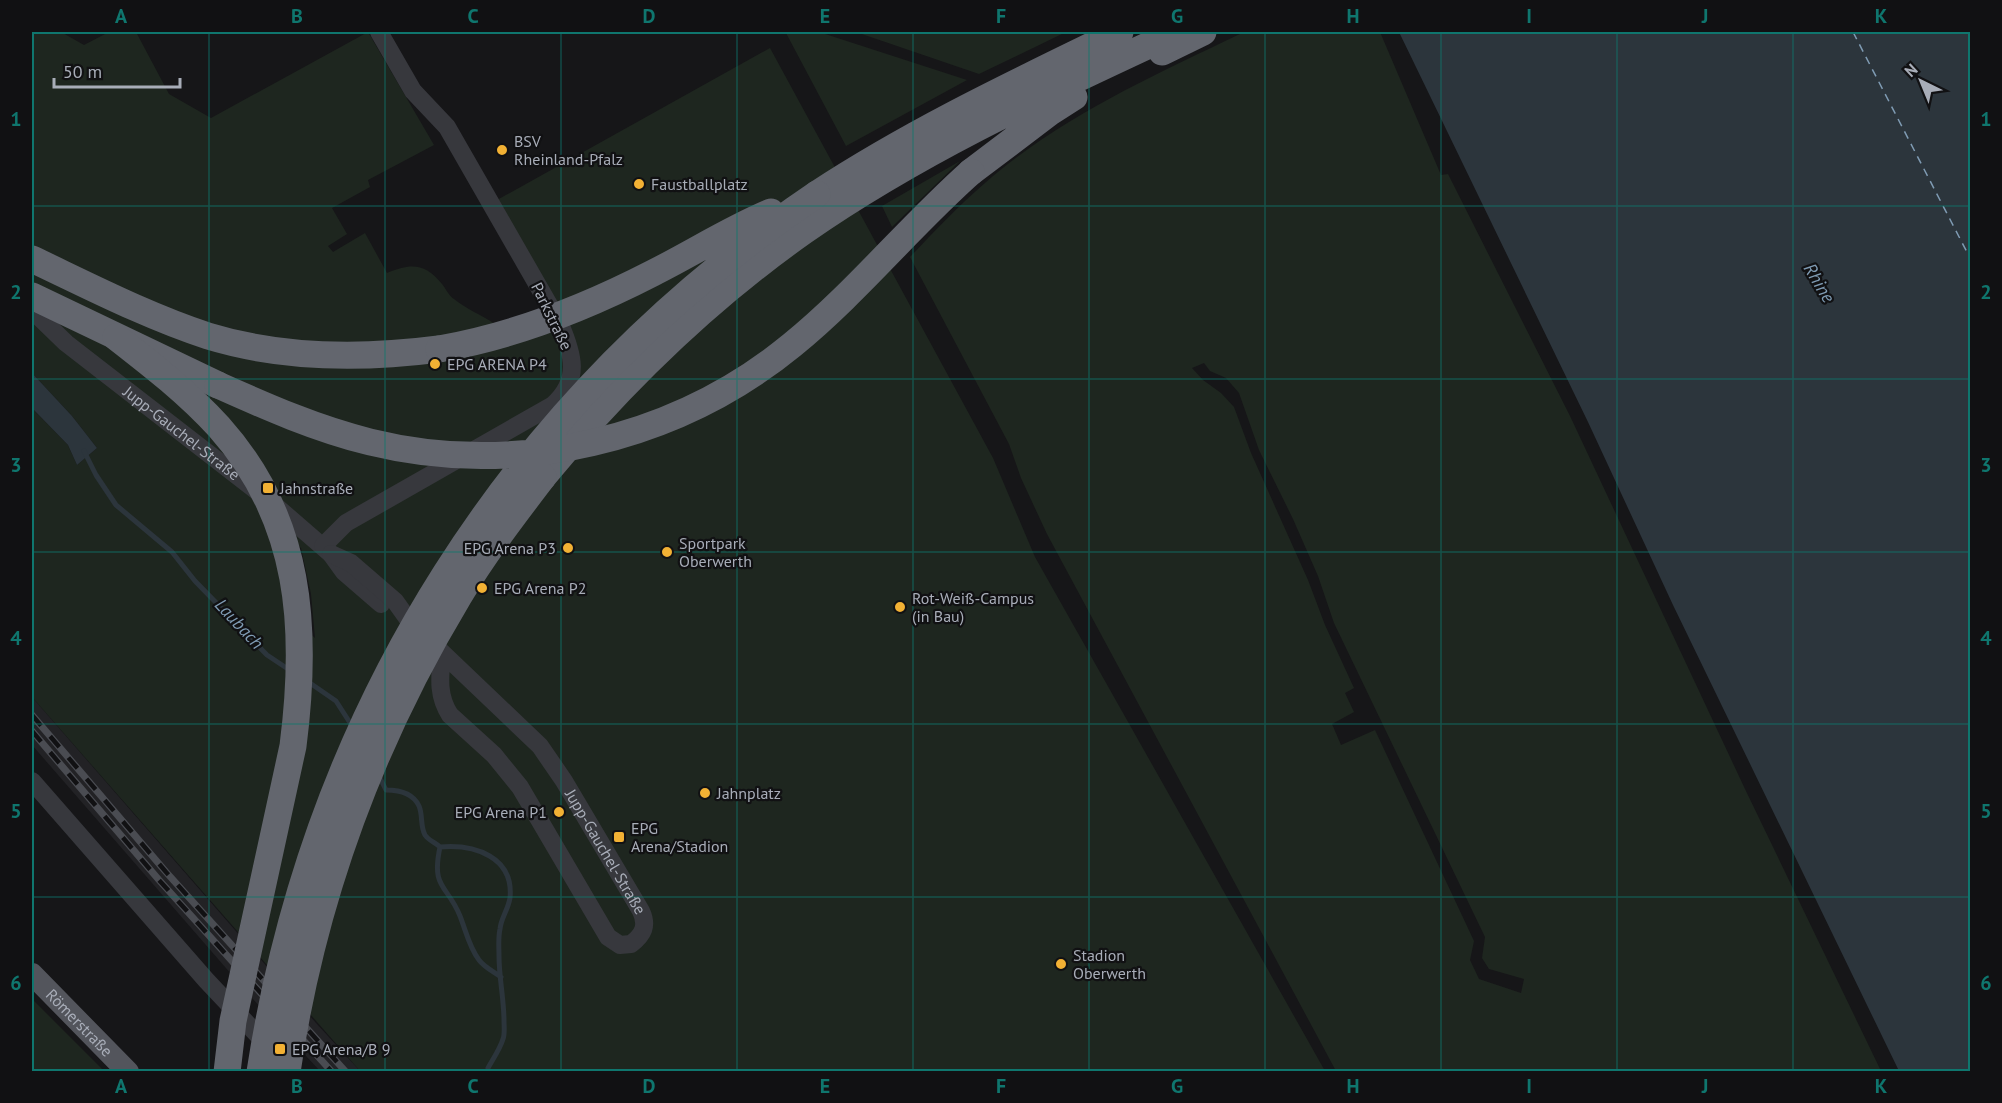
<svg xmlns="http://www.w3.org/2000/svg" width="2002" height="1103" font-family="'PT Sans',sans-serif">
  <rect width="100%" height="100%" fill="#161618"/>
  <path fill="#222225" d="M32 697 316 1023 360 1071H320L252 998 32 745Z"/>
  <path fill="#1e261f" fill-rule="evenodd" d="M32 32H61L84 45 109 32H136L169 94 211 118 368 32 434 145 368 180 370 187 332 208 347 234 328 246 333 252 365 233 387 273C411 263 425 263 442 284 446 289 449 296 454 299 466 309 482 315 495 324L555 305 497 200 770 48 993 458 1035 557 1325 1071H360L32 697V408L68 445 77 465 97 448 72 416 32 373ZM262 514 301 548 311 594 315 638 288 612 284 580Z
    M790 32H819L967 80 846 146 786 33Z
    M856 32H1066L979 74Z
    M1239 32H1380L1441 175 1448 174 1570 416 1745 789 1881 1071H1336L1047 534 1021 478 1009 444 910 257C934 232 958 206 985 183 1059 118 1152 76 1240 34ZM1204 363 1210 371 1226 378 1239 393 1259 450 1293 519 1318 576 1334 623 1485 937 1482 958 1489 969 1524 979 1521 993 1479 979 1470 960 1474 941 1375 730 1341 745 1332 724 1354 712 1345 693 1354 688 1325 625 1308 580 1251 453 1234 407 1221 393 1203 380 1192 368Z
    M960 161 892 227 882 206Z
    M32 999 104 1071H32Z"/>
  <path fill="#2c353c" d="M1399 32H1970V1071H1899L1673 605 1588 422Z
    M32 373 72 416 97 448 77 465 68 445 32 408Z"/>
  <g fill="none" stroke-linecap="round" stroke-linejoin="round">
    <path stroke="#2c353c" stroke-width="5" d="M84 451 96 475 116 505 172 552 195 581 267 655 291 671
      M307 681 336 701 354 729
      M378 774 386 790C399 790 413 793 419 806 423 815 420 826 425 835 428 840 436 843 440 847 475 844 514 857 510 898 508 910 501 918 500 929 498 938 499 947 499 956 499 978 504 999 504 1021 504 1026 505 1034 503 1039 500 1049 493 1059 488 1068
      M440 847C431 889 447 884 460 916 466 931 469 947 479 960 484 967 494 972 501 977"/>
    <path stroke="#7f9bb3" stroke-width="1.5" stroke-dasharray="8 6" stroke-linecap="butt" d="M1853 32 1970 258"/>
    <g stroke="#37383d" stroke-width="18">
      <path id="s1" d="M32 310 66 343 271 502 331 554 344 572 381 604"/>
      <path d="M323 546 346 523 553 405C581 380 573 354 560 324L447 127 413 91 379 32"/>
      <path id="s2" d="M331 554 351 563 395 601 410 622 540 746 564 781 641 911C648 926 643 935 631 944L620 945 608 937 520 787 494 755 450 715C437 695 440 676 442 653"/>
      <path d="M32 781 206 980 270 1048"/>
    </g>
    <path stroke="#53555c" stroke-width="22" id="s3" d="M32 974 128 1072"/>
    <path stroke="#63666e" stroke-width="27" d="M1162 52 1203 32
      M971 172 1049 113 1074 97
      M817 194C913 131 1017 82 1120 32
      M32 259C89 286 147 316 208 336 283 359 362 359 439 349
      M32 296 218 385
      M543 477C619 385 706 300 804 231 920 150 1050 91 1177 32"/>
    <g stroke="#4a4c52" stroke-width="7">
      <path id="rail" d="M32 715 166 872 346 1072
        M32 731 159 880 332 1072"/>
    </g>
    <use href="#rail" stroke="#111113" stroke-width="4.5" stroke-dasharray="14" stroke-linecap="butt"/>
    <path stroke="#63666e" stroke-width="27" d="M116 337C152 365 188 393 219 427 302 520 308 629 293 746L233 1021 227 1072
      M439 349C515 336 585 308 653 273 693 253 730 229 771 212
      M218 385C267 407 317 429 370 442 516 478 676 440 792 345 856 293 909 227 971 172
      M260 1072C316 709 513 399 817 194
      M287 1072C312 902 371 742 459 596 484 554 514 515 543 477"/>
  </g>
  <path fill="none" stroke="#0f766e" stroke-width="1.5" stroke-opacity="0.55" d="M209 32V1072M385 32V1072M561 32V1072M737 32V1072M913 32V1072M1089 32V1072M1265 32V1072M1441 32V1072M1617 32V1072M1793 32V1072M32 206H1970M32 379H1970M32 552H1970M32 724H1970M32 897H1970"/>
  <g fill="#f2b134" stroke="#111113" stroke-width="2">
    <circle cx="502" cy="150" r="6"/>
    <circle cx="639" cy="184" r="6"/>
    <circle cx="435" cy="364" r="6"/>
    <rect x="262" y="482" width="12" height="12" rx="3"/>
    <circle cx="568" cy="548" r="6"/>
    <circle cx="667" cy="552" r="6"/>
    <circle cx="482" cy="588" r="6"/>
    <circle cx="900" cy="607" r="6"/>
    <circle cx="705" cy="793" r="6"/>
    <circle cx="559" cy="812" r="6"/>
    <rect x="613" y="831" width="12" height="12" rx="3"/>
    <circle cx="1061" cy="964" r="6"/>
    <rect x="274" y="1043" width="12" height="12" rx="3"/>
  </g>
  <g text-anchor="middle" stroke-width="4.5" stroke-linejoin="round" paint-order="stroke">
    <g font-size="16" fill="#a8adb8" stroke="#111113" text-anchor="start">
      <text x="514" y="147">BSV<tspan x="514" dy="18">Rheinland-Pfalz</tspan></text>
      <text x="651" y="190">Faustballplatz</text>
      <text x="447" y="370">EPG ARENA P4</text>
      <text x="280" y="494">Jahnstraße</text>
      <text x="679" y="549">Sportpark<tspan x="679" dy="18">Oberwerth</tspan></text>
      <text x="556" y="554" text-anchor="end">EPG Arena P3</text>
      <text x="494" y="594">EPG Arena P2</text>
      <text x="912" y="604">Rot-Weiß-Campus<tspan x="912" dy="18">(in Bau)</tspan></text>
      <text x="717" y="799">Jahnplatz</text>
      <text x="547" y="818" text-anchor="end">EPG Arena P1</text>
      <text x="631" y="834">EPG<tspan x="631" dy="18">Arena/Stadion</tspan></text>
      <text x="1073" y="961">Stadion<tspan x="1073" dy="18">Oberwerth</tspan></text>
      <text x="292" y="1055">EPG Arena/B 9</text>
    </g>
    <g font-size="16" fill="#a8adb8" stroke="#111113">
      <text transform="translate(552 316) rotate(64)" y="6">Parkstraße</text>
      <text dy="6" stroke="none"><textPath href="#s1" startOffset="194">Jupp-Gauchel-Straße</textPath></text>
      <text dy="6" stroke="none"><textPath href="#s2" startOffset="410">Jupp-Gauchel-Straße</textPath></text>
      <text dy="6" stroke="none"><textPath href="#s3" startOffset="68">Römerstraße</textPath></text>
    </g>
    <g font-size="18" font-style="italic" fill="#7f9bb3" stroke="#111113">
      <text transform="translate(1819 283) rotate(59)" y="6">Rhine</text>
      <text transform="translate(239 624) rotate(47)" y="6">Laubach</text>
    </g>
  </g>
  <rect width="2002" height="1103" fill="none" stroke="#111113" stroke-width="66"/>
  <g transform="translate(1921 81) rotate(317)" stroke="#111113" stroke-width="4.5" paint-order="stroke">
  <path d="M0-4.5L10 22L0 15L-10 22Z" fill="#a8adb8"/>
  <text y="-9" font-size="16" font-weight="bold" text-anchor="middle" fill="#a8adb8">N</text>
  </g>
  <path d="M54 78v9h126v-9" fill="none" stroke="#a8adb8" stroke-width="3"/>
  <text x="63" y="78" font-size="18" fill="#a8adb8" stroke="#111113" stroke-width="4.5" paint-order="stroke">50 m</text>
  <rect x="33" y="33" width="1936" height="1037" fill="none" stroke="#0f766e" stroke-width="2"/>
  <g font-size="20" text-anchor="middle" font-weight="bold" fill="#0f766e">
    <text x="121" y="23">A</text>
    <text x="297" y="23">B</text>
    <text x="473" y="23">C</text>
    <text x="649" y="23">D</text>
    <text x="825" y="23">E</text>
    <text x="1001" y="23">F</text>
    <text x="1177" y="23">G</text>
    <text x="1353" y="23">H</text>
    <text x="1529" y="23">I</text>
    <text x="1705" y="23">J</text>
    <text x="1881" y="23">K</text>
    <text x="16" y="126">1</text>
    <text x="1986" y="126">1</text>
    <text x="16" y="299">2</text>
    <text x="1986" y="299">2</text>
    <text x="16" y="472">3</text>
    <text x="1986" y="472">3</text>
    <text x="16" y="645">4</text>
    <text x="1986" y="645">4</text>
    <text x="16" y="818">5</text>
    <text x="1986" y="818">5</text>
    <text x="16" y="990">6</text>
    <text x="1986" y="990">6</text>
    <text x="121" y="1093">A</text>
    <text x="297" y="1093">B</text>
    <text x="473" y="1093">C</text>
    <text x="649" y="1093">D</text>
    <text x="825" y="1093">E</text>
    <text x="1001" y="1093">F</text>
    <text x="1177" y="1093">G</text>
    <text x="1353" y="1093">H</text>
    <text x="1529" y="1093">I</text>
    <text x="1705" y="1093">J</text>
    <text x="1881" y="1093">K</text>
  </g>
</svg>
